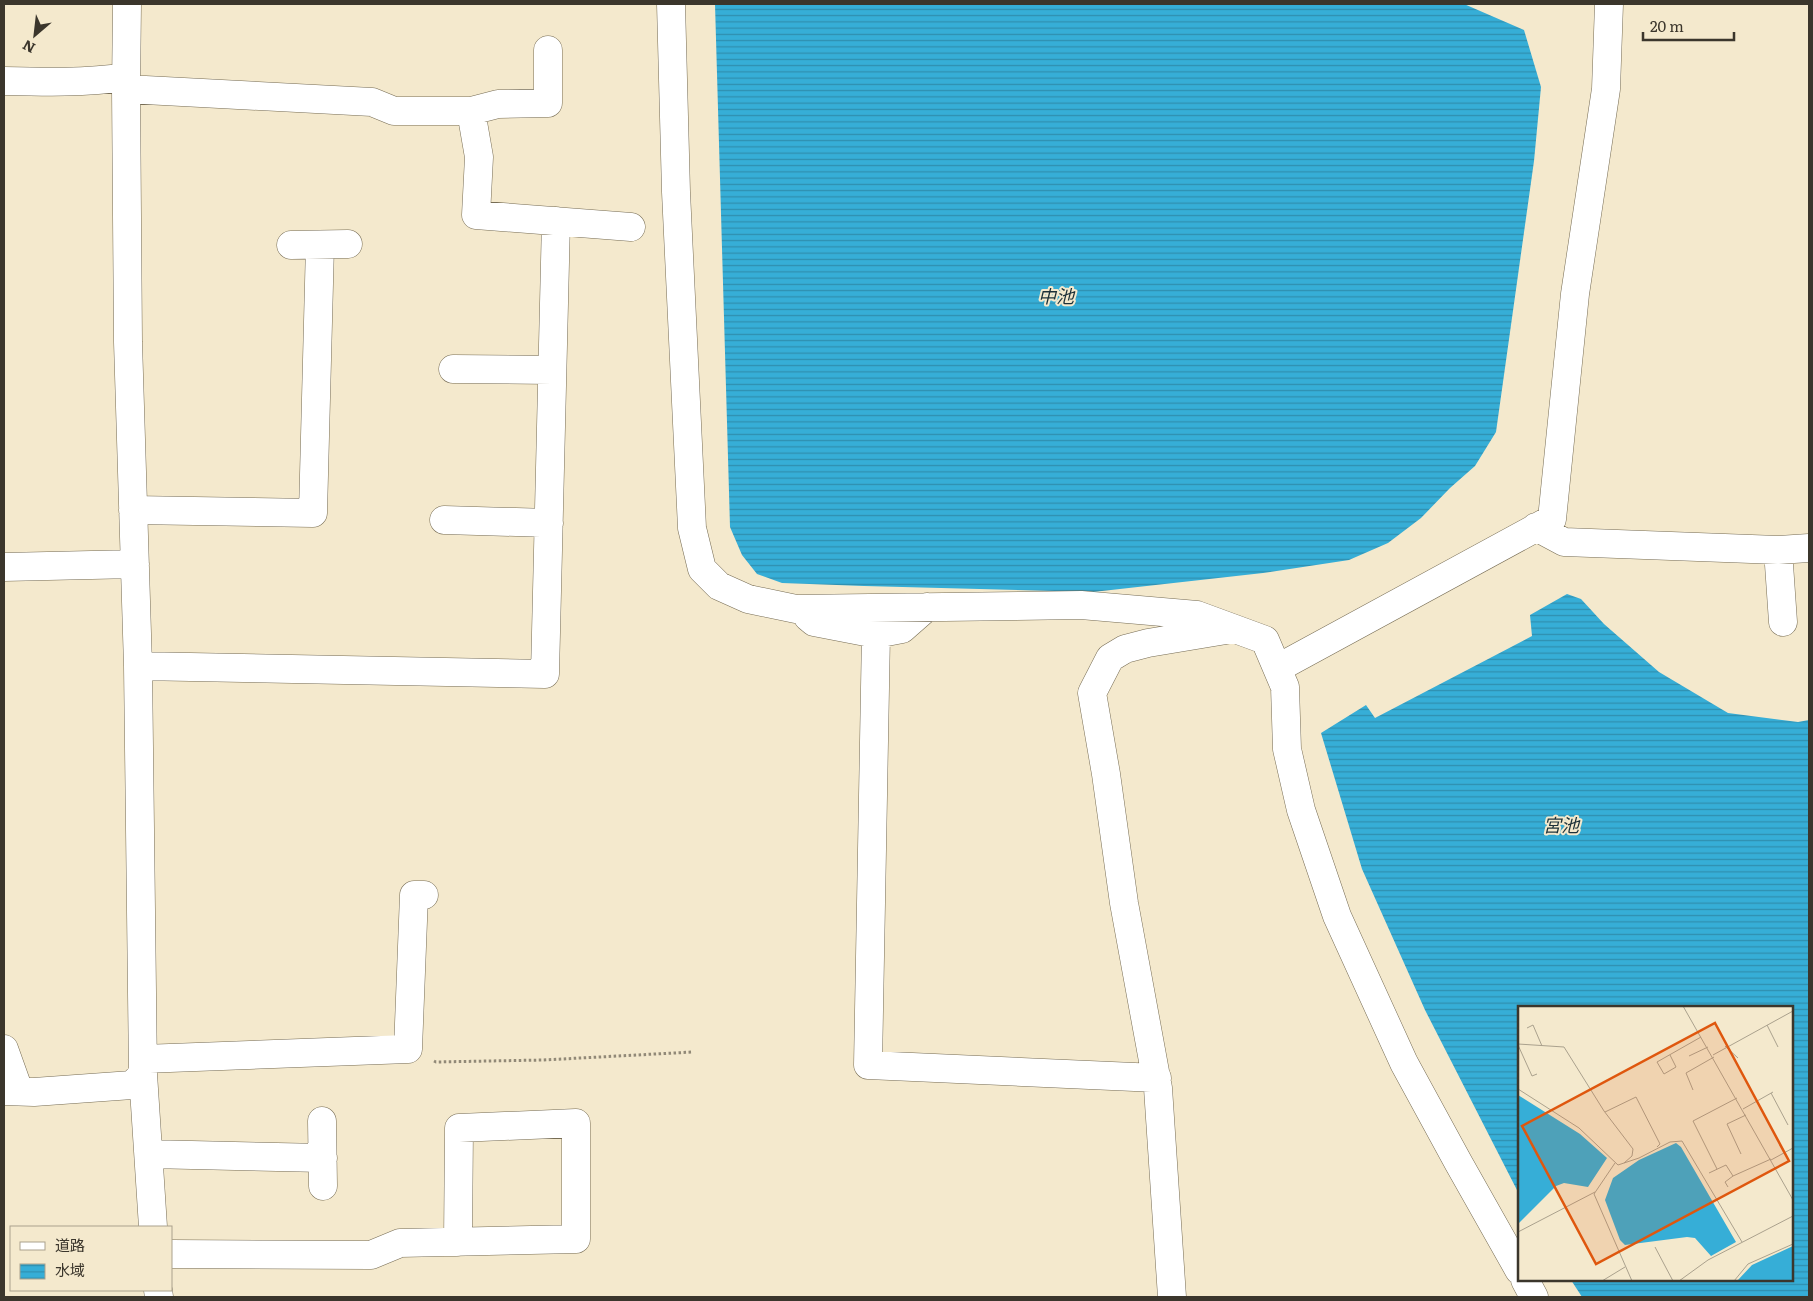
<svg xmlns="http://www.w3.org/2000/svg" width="1813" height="1301" font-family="Literata,'Noto Sans JP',serif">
  <defs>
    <pattern id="water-rules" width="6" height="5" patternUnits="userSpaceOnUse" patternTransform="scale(1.25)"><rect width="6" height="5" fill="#36aed7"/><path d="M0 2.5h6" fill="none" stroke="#2f8eaf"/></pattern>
  </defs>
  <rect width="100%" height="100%" fill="#f4e9cd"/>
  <path fill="url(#water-rules)" d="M715 4H1464L1524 30 1541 87 1534 161 1496 432 1475 466 1450 488 1421 518 1388 543 1349 560 1263 573 1093 592 864 586 782 583 757 574 742 555 730 527Z
    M1567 594 1581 599 1604 624 1659 672 1728 713 1798 722 1809 720V1297H1582L1571 1280H1792V1007H1519V1194L1425 1010 1362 869 1321 733 1366 705 1375 718 1532 636 1530 615Z"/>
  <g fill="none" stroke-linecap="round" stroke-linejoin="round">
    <g stroke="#766c54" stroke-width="29">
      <path id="street" d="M127 4 126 89 128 342 138 666 143 1074 153 1227
        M671 4 676 192 692 528 702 569 719 586 748 599 796 609 1081 605 1197 615 1265 640 1285 687 1287 749 1301 810 1337 916 1404 1063 1458 1162 1519 1270
        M4 81C44 82 86 83 126 77
        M126 89 372 102 394 111H471L498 104 548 103V50
        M471 111 479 157 476 215 631 227
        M291 245 348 244
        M453 369 552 370
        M133 510 313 513 320 245
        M444 520 549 523
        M1536 527 1564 542 1778 550 1809 548
        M1778 550 1783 622
        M4 567 135 564
        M927 607 902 629 876 634 868 1065 1157 1078
        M808 617 814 622 876 634
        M138 666 545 674 556 221
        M1278 668 1552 519 1575 294 1606 89 1609 4
        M4 1049 19 1091
        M143 1059 408 1049 414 895H424
        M4 1091 34 1092 132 1085 143 1074
        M322 1121 323 1186
        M149 1154 323 1158
        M171 1254 371 1255 400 1243 576 1239V1123L459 1128 458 1242
        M1525 1280 1534 1297
        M158 1290 159 1297
        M1172 1297 1158 1088 1124 903 1106 774 1092 693 1110 658 1125 649 1148 643 1232 629"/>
    </g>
    <path stroke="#918977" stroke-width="3" stroke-dasharray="2.5 2.5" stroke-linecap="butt" d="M434 1061 436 1062 543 1060 693 1052"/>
    <use href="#street" stroke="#fff" stroke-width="28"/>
  </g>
  <g text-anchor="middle" stroke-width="4" stroke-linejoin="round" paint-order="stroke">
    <g font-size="18" font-style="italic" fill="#1c3038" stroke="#f4e9cd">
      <text x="1056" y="303">中池</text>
      <text x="1561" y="832">宮池</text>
    </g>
  </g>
  <g transform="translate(1518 1006)">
    <rect width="275" height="275" fill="#f4e9cd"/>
    <path d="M0 89 62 128 89 152 70 181 46 177 38 180 0 218ZM158 137 163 141 218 236 193 250 177 232 169 231 107 239 102 234 87 194 95 172 121 154ZM275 240V275H219L234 259Z" fill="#36aed7"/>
    <path fill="none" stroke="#aaa18d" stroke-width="1" d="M165 0 275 194M249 19 260 41M9 22 15 19 24 40M0 38 46 41 86 105 115 143 114 150 106 157M0 39 14 70 19 68M207 40 220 52M152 49 158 61 146 68 139 56 183 31M195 49 275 5M171 50 190 41M0 83 61 122 100 159 121 152 152 136 164 135 224 236M175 84 168 67 196 51M253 87 270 119M225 103 255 86M87 106 118 91 142 138 139 141M223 148 209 118 228 109M253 154 275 142M97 157 76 188 114 275M199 163 175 115 219 92M191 167 208 159 215 170M210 181 207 176 215 170 253 153M0 226 77 186M137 241 155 275M84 275 107 261M161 275 190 254 275 210M216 275 230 258 275 238"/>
    <path fill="#df570e" fill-opacity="0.15" stroke="#df570e" stroke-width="2.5" d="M197 17 271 155 78 258 4 120Z"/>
    <rect width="275" height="275" fill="none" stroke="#3b362c" stroke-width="2.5"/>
  </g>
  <rect width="1813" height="1301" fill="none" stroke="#3b362c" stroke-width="10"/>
  <rect x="10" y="1226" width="162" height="65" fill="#f4e9cd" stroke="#aaa18d"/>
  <rect x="20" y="1242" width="25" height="8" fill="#ffffff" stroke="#aaa18d"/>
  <text x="55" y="1251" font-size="15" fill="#3b362c">道路</text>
  <rect x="20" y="1264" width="25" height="15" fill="url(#water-rules)" stroke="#aaa18d"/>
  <text x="55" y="1276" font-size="15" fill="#3b362c">水域</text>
  <g transform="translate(35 35) rotate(208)" stroke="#f4e9cd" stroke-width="4" paint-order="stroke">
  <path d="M0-4L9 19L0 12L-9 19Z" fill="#3b362c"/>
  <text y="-8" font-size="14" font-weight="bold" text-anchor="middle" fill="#3b362c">N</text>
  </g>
  <path d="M1643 32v8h91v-8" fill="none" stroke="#3b362c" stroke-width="2.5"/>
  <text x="1650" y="32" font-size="15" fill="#3b362c" stroke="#f4e9cd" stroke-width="4" paint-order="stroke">20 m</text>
</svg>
